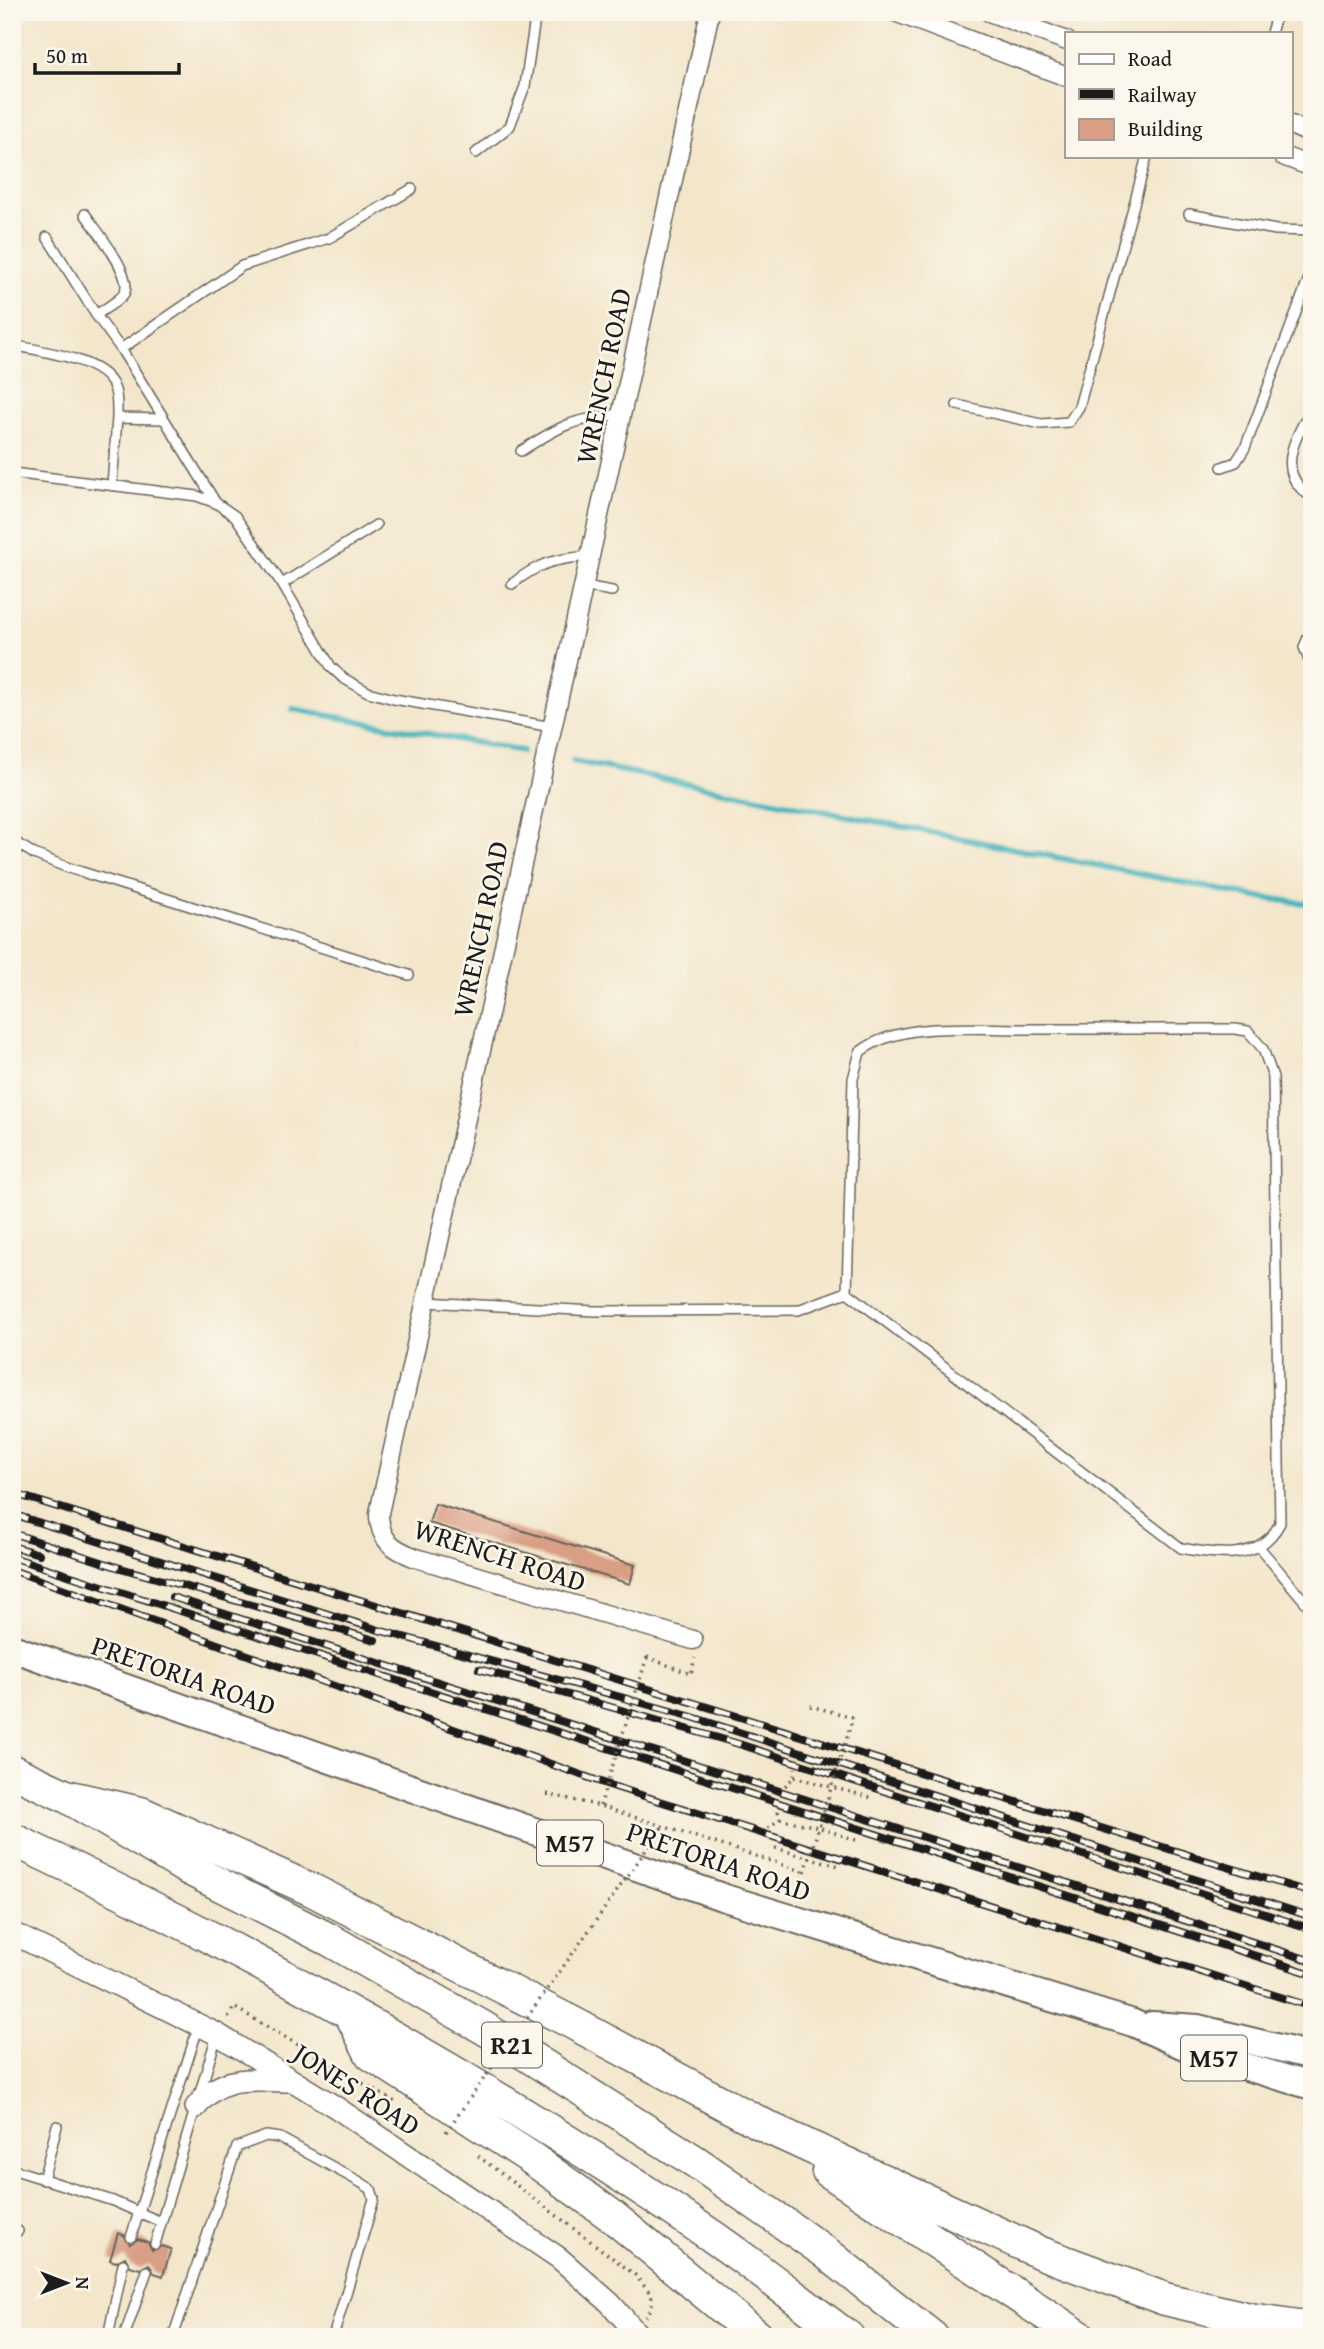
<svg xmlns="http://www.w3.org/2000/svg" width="1324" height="2349" font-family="'Gentium Book Plus',serif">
  <rect width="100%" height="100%" fill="#fbf7ec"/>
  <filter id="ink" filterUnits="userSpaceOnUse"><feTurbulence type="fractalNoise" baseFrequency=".0143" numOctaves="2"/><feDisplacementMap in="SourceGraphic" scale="14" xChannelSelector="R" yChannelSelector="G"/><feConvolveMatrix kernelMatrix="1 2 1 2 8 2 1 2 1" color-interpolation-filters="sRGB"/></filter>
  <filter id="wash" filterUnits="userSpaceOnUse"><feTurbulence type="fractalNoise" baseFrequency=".00686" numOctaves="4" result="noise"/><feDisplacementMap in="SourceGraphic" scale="28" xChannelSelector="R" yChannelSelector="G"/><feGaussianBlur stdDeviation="1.57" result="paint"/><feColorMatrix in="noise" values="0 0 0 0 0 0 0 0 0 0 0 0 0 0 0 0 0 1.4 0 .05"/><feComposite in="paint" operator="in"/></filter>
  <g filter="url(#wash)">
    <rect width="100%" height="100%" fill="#f3e6cb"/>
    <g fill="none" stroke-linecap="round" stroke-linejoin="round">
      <path stroke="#43b3bb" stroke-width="6" d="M293 709 522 751
        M573 761 1256 897 1312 904"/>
    </g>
    <g id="blocks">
      <path fill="#d99f85" d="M435 1504 635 1565 630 1584 429 1523Z
        M118 2233 124 2235 130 2244 138 2239 148 2242 152 2250 162 2246 171 2249 163 2276 154 2273 149 2264 140 2269 130 2266 125 2257 116 2262 110 2260Z"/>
    </g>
  </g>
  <g filter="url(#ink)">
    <use href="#blocks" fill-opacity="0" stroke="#676359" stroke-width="2"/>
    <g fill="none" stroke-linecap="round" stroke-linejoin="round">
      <g stroke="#676359" stroke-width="12">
        <path id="service" d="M1271 33 1277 12
          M476 153 510 126 525 86 536 12
          M85 214C96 230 137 279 123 295 116 303 104 309 96 315L121 349 216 503
          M1189 214 1276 230 1312 231
          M47 237 96 315
          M12 345C40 351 100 358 113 385 118 395 117 408 117 418
          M121 349 242 266 329 238 412 189
          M957 405 1041 424 1069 422 1079 407 1147 156
          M1312 409C1293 439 1275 475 1312 497
          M521 451C563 424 571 420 621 414
          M1222 467 1236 462 1245 448 1312 270
          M12 473 197 496 216 503 235 516 282 584 331 667 343 678 368 692 394 699 552 727
          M112 486 117 418 164 419
          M282 584 376 525
          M512 584C540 562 555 559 590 556
          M583 586 612 591
          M1312 628 1304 647 1312 668
          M12 840 34 854 66 867 409 975
          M1031 1029H1235L1248 1031 1263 1049 1273 1077 1280 1523C1260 1562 1217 1555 1181 1548L847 1292 853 1079 860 1052C901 1019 980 1030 1031 1029Z
          M425 1302 595 1311 798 1310 847 1292
          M1259 1547 1312 1610
          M12 2169 113 2201 161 2222
          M43 2180 57 2126
          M12 2230 18 2231
          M131 2237 199 2025
          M155 2244 217 2035
          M108 2337 123 2264
          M124 2337 147 2271
          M173 2337 237 2147 266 2136 280 2138 360 2182 371 2189 374 2199 333 2337"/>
      </g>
      <g stroke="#676359" stroke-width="21">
        <path id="minor" d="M895 12 1067 77
          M989 12 1067 41
          M1291 125 1312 134
          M1283 156 1312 167
          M693 1640 416 1558C393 1549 379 1541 379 1513L710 12"/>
      </g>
      <g stroke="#676359" stroke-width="24">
        <path id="tertiary" d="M12 1933 217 2034 337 2108 559 2258 610 2303 640 2337
          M196 2107C223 2072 252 2081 292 2081"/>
      </g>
      <g stroke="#676359" stroke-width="30">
        <path id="primary" d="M12 1648 725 1898 1133 2023 1202 2054 1312 2086
          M1152 2025 1198 2028 1312 2056"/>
      </g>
      <g stroke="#676359" stroke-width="35">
        <path id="motorway" d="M12 1771 66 1796 185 1867 330 1940 484 2028 696 2162 825 2252 932 2337
          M66 1796 141 1813 312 1890 573 2023 771 2129 1041 2253 1165 2299 1250 2319 1312 2328
          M12 1839C251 1952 484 2081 703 2230 752 2263 799 2301 848 2337
          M351 2015 371 2054 531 2158 612 2216 758 2337
          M828 2171 1080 2337"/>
      </g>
      <path stroke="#676359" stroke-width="3.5" stroke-dasharray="2 5" stroke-linecap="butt" d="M647 1657 691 1674 695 1658
        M810 1706 853 1717
        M794 1777 873 1798
        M785 1786 794 1777 795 1768
        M547 1794 600 1806 805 1872
        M780 1819 818 1827 856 1840
        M768 1828 780 1819 777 1808
        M775 1848 839 1866
        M228 2017 234 2007 395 2102
        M478 2156 635 2275C648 2292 660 2297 646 2317"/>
      <use href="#service" stroke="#fff" stroke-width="9"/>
      <use href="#minor" stroke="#fff" stroke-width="18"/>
      <use href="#tertiary" stroke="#fff" stroke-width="21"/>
      <use href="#primary" stroke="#fff" stroke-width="26"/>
      <use href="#motorway" stroke="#fff" stroke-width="32"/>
      <g stroke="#1c1c1c" stroke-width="8">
        <path id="rail" d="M12 1493 1312 1893
          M12 1514 382 1631 689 1716 1312 1917
          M12 1533 117 1567 375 1640
          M12 1546 39 1554
          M12 1557 1312 1974
          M12 1570 609 1785 1312 2007
          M172 1597 1312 1961
          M479 1669 739 1744 1312 1929"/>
      </g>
      <use href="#rail" stroke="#fbf7ec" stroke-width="5" stroke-dasharray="16" stroke-linecap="butt"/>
      <path stroke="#676359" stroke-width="3.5" stroke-dasharray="2 5" stroke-linecap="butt" d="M600 1806 647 1657
        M805 1872 853 1717
        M446 2132 663 1826"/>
    </g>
  </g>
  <g text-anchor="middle" stroke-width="5" stroke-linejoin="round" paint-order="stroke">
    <g fill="#fbf7ec" stroke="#5f5e5a" stroke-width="2">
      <rect x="537" y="1820.5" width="66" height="45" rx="5"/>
      <rect x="482" y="2022.5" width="60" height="45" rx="5"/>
      <rect x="1181" y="2035.5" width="66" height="45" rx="5"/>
    </g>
    <g font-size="26" font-weight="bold" fill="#1c1c1c">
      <text x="570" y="1852">M57</text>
      <text x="512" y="2054">R21</text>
      <text x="1214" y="2067">M57</text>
    </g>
    <g font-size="28" fill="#1c1c1c" stroke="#fbf7ec">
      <text transform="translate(603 376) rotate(-78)" y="10">WRENCH ROAD</text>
      <text transform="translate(480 929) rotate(-78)" y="10">WRENCH ROAD</text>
      <text transform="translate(500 1555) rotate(18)" y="10">WRENCH ROAD</text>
      <text transform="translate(184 1675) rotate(19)" y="10">PRETORIA ROAD</text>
      <text transform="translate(719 1861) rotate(19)" y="10">PRETORIA ROAD</text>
      <text transform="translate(357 2089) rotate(33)" y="10">JONES ROAD</text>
    </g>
  </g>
  <rect width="1324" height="2349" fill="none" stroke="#fbf7ec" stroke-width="42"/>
  <rect x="1065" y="32" width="228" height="126" fill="#fbf7ec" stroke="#a29f99" stroke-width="2"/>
  <rect x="1079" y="54" width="35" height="10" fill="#ffffff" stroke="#a29f99" stroke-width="2"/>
  <text x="1128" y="66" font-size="21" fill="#1c1c1c">Road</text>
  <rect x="1079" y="89" width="35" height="10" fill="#1c1c1c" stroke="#a29f99" stroke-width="2"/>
  <text x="1128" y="102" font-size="21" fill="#1c1c1c">Railway</text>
  <rect x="1079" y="119" width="35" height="21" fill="#d99f85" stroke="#a29f99" stroke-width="2"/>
  <text x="1128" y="136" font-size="21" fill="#1c1c1c">Building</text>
  <g transform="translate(66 2283) rotate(90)" stroke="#fbf7ec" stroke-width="5" paint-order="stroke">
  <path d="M0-5L12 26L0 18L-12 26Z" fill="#1c1c1c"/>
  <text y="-10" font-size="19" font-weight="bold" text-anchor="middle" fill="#1c1c1c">N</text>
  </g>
  <path d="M35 63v10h144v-10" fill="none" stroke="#1c1c1c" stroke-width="3.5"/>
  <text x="46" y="63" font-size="21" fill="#1c1c1c" stroke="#fbf7ec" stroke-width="5" paint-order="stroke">50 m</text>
</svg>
